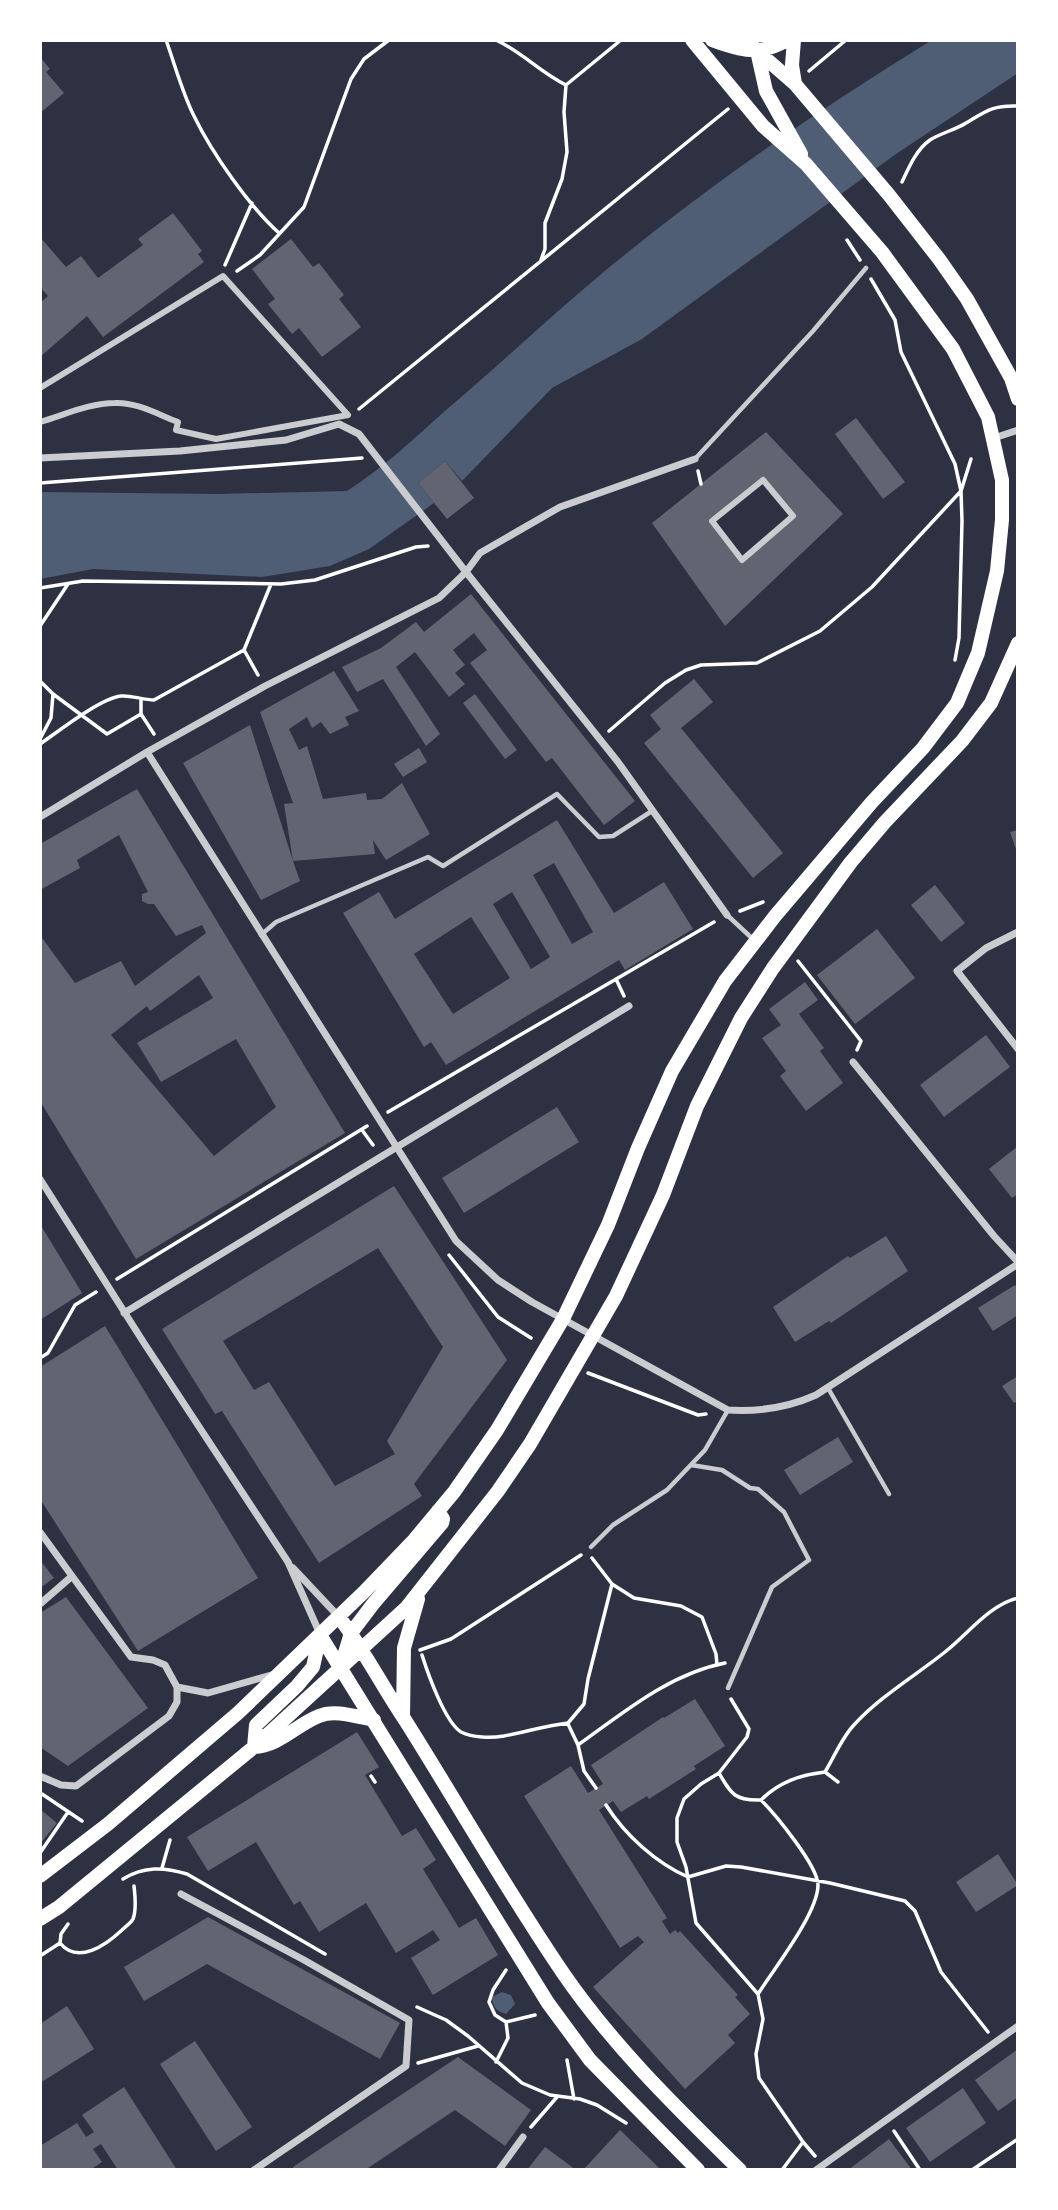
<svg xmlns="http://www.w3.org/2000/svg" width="1058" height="2210" font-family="'Varela Round',sans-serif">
  <rect width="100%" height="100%" fill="#2d3142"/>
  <path fill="#4f5d75" d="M932 40H1018V73L896 154 642 339 552 388 462 481 445 461 418 483 434 503 369 549 330 566 262 577 93 569 40 579V492L217 494 347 491C383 468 415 438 446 410 500 364 552 315 606 270 709 185 818 110 932 40Z
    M502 1992 511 1995 515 2004 506 2014C496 2011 493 2007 492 1997Z"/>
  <path fill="#626471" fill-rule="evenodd" d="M40 57 50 69 46 72 64 93 40 113Z
    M173 213 202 251 198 254 204 262 103 337 87 316 40 357V303L48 296 40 287V237L66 267 81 256 98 278 143 245 138 239Z
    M291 239 313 267 319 263 344 295 339 299 361 327 322 357 299 328 292 334 268 304 275 299 252 269Z
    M856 418 905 482 883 499 835 434Z
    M766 432 843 514 725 626 652 523ZM763 480 793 516 742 560 712 521Z
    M445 461 474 498 447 519 418 483Z
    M471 594 635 801 604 825 552 758 546 762 470 663 487 650 474 633 453 650 465 665 455 673 465 684 449 697 415 652 396 667 440 734 426 746 383 679 357 692 342 667 381 648 416 622 424 632Z
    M334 671 359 711 345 717 349 725 330 734 321 722 312 728 307 717 289 729 299 750 307 746 323 799 366 793 367 800 382 799 402 783 430 834 386 860 373 840 375 854 293 861 300 881 261 900 183 763 250 725 293 861 284 804 293 803 260 712Z
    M694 679 713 702 681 728 783 853 753 878 644 743 661 729 650 715Z
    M475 694 517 750 505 759 463 703Z
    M419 748 427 762 403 777 394 764Z
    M137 789 345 1133 136 1259 40 1101V935L75 983 121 961 135 986 206 933 202 925 176 936 154 904H148L142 901V894L148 892 119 835 77 860 80 868 40 890V844ZM199 975 213 998 137 1043 161 1082 236 1039 276 1107 214 1156 111 1035 147 1006 150 1011Z
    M557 820 614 913 664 882 693 929 625 970 619 960 446 1065 431 1042 424 1047 343 913 379 892 395 919ZM554 863 593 932 572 944 533 875ZM512 892 550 957 531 969 493 904ZM471 917 510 978 453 1014 414 954Z
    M1018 830V852H1017L1010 832Z
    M935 885 965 923 941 942 911 905Z
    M877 929 915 978 855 1024 817 975Z
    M805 982 818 1000 799 1014 824 1048 820 1051 843 1083 806 1111 780 1076 786 1071 762 1038 781 1025 769 1009Z
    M986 1035 1010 1067 944 1117 920 1085Z
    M557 1107 579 1142 464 1213 442 1178Z
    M1018 1146V1194L1012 1198 989 1169Z
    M394 1186 507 1360 414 1484 422 1496 319 1563 222 1411 215 1414 162 1329ZM378 1248 443 1347 387 1441 395 1454 335 1486 269 1382 254 1390 223 1341Z
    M40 1224 82 1293 40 1320Z
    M886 1236 908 1271 831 1323 829 1321 795 1342 773 1307 848 1256 850 1258Z
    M1015 1285 1018 1290V1315L993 1331 978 1308Z
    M105 1326 258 1578 138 1651 40 1499V1367Z
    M1018 1376V1401L1014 1403 1002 1386Z
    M838 1437 853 1462 800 1495 784 1470Z
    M40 1560 54 1578 40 1588Z
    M66 1597 148 1708 68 1766 40 1747V1613Z
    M695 1699 725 1746 694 1766 696 1769 649 1799 647 1796 621 1812 613 1801 599 1810 667 1918 662 1921 670 1934 675 1930 678 1933 680 1931 738 1995 735 1997 750 2014 728 2035 735 2043 685 2089 593 1987 644 1942 638 1936 620 1948 524 1796 571 1766 588 1793 603 1784 591 1765 663 1717 664 1718Z
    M357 1732 379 1767 365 1775 402 1836 416 1828 436 1860 423 1869 459 1928 476 1918 498 1955 433 1995 411 1958 440 1940 433 1930 396 1953 366 1903 319 1932 300 1901 294 1905 256 1842 208 1871 187 1837Z
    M40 1809 57 1823 40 1844Z
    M998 1854 1018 1885 976 1912 956 1882Z
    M208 1917 400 2023 380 2059 207 1964 144 2001 124 1967Z
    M67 2006 94 2049 40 2083V2024Z
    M195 2041 252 2127 216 2151 160 2064Z
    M1018 2049V2097L998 2111 975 2080Z
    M458 2057 531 2110 505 2146 455 2110 365 2170H294L293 2167Z
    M124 2087 177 2170H118L101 2144 93 2149 102 2162 90 2170H40V2146L77 2123 86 2137 94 2132 82 2115Z
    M963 2088 986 2123 930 2162 906 2128Z
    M620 2130 647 2156 661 2170H583Z
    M889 2139 912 2170H848Z
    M545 2147 576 2170H527Z"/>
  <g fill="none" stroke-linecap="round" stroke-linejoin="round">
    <path stroke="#fff" stroke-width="3.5" d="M166 40C175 65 182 92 194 116 212 153 249 206 279 233
      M496 40C522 52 540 72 566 85
      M809 71 846 40
      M902 182C909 167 916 150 930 140 941 133 955 130 966 123 986 111 993 105 1018 106
      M847 240 860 260
      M541 260 545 249V223L562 179 567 152 564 112 566 85 621 40
      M225 265 252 203
      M237 271 260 255 304 207 351 79 364 59 389 40
      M871 279 895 320 901 352 955 464 961 491 962 521 959 638 955 660
      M359 409 728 109
      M698 471 701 484
      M40 483 362 458
      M40 588 83 581 281 584 315 580 416 547 428 546
      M40 626 68 584
      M244 650 258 675
      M40 681 53 694 107 734 141 714
      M141 700V714L154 734
      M609 731 665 683 686 670 701 665 757 663 820 631 872 587 961 491 971 459
      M40 739 51 718 53 694
      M40 744C59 731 99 699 121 696 131 695 143 700 154 700L244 650 271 584
      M740 911 763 902
      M798 961 861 1041 857 1050
      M616 979 624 996
      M388 1112 714 922
      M362 1130 373 1145
      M449 1255 498 1317 531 1338
      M117 1279 367 1126
      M40 1358 48 1353 75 1305 96 1292
      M588 1373 698 1415 706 1414
      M592 1558 612 1584 634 1598 681 1606 702 1617 716 1654 717 1665
      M420 1650 451 1639 581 1555
      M422 1655C428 1674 445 1722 461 1732 473 1738 491 1738 504 1736 526 1732 544 1726 568 1723L584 1704 588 1679 612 1584
      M568 1724 578 1745 584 1771 596 1788
      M578 1745C623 1713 669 1674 725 1663
      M825 1772 838 1782
      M719 1773 747 1737 749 1729 731 1699
      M371 1776 375 1782
      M42 1794 82 1821
      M606 1805C625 1835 656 1863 688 1877L726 1866 741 1867 830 1883 905 1901 915 1911 941 1972 988 2032
      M40 1853 68 1812
      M162 1868 170 1840
      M123 1879C144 1866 164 1867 187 1874L325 1954
      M60 1943 61 1934 68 1924
      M40 1956 60 1943C78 1965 106 1945 122 1930 125 1927 131 1923 133 1919 137 1909 135 1896 134 1886
      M506 1970 493 1990 489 2002 495 2015 506 2022 535 2015
      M758 1994C774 1969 818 1913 818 1885 818 1866 775 1814 761 1800
      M417 2007 446 2020 468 2036 522 2083 550 2095 580 2099 597 2105 626 2123
      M567 2060 574 2099
      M496 2062 508 2038 506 2022
      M418 2063 478 2046
      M531 2127 557 2097
      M894 2131 920 2170
      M815 2156 803 2142 759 2078 756 2054 763 2019 758 1994 696 1923 686 1867 677 1842V1818L684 1799 701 1784 719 1773C731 1794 735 1801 761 1800 779 1782 800 1775 825 1772 834 1757 842 1738 853 1726 879 1697 915 1676 945 1652 968 1634 989 1605 1018 1598
      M782 2170 803 2142
      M972 2170 1018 2139"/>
    <path stroke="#caccd0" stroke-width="4.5" d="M695 459 813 331 866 268
      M727 915 755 941
      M261 935 276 922 428 857 443 866 557 794 599 837 613 836 652 811
      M828 1388 889 1494
      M691 1465 722 1470 750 1488 758 1489 784 1512 809 1560 772 1587 728 1688
      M591 1547 613 1525 667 1490 705 1450 728 1410"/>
    <path stroke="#caccd0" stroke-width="6" d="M40 388 223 276 348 415
      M40 422C64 415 90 403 115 403 137 402 159 415 178 422L176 430 216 439 348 415
      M763 480 793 516 742 560 712 521Z"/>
    <path stroke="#caccd0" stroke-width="7" d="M994 438 1018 430
      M40 458 180 451 286 440 339 424 359 434 466 572 618 762 727 915
      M147 752 456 1241 498 1280 532 1302 728 1410C760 1412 787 1408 816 1395L1018 1264
      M40 817 147 752 265 686 439 598 466 572 480 553 560 507 695 459
      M1018 932 986 948 957 971 1018 1049
      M853 1062 994 1236 1018 1262
      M40 1179 144 1343 288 1562 320 1634
      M124 1313 629 1006
      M40 1532 131 1657 153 1660 165 1665 177 1687V1702L169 1716 76 1786 61 1785 40 1776
      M293 1568 339 1617
      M40 1604 71 1577
      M177 1687 208 1693 275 1674
      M181 1894 304 1960 409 2020 406 2066 254 2170
      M499 2170 523 2137
      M816 2170 1018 2026"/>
    <path stroke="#fff" stroke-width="14" d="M712 40C741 51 760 56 787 40
      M748 40 757 51 795 84 889 195 939 259 967 299 1011 378 1018 399
      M794 40 792 65 795 84
      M757 51 766 91 801 154
      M339 1617C364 1650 382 1686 405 1720 458 1804 507 1891 563 1973 613 2046 677 2108 740 2170
      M320 1635 548 2003 590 2060 698 2170
      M341 1666 351 1633 373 1604 442 1523 443 1519 438 1511
      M403 1717 404 1648 418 1599
      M254 1747 256 1725 297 1686 313 1667 320 1635
      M254 1747C279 1746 296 1725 319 1716 335 1709 357 1717 374 1720
      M40 1876 108 1824 238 1713 364 1592 414 1540 454 1492 497 1430 563 1319 608 1225 638 1148 672 1071 725 981 775 916 872 802 923 748 957 703 978 653 997 571 1002 520V480L988 417 953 349 882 252 806 164 763 126 692 40
      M40 1919 59 1907 254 1747 406 1608 498 1491 530 1444 616 1296 663 1195 697 1106 741 1018 773 968 851 862 885 822 962 741 991 703 1018 643"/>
  </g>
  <rect width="1058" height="2210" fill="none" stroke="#ffffff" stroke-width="84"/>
</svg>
